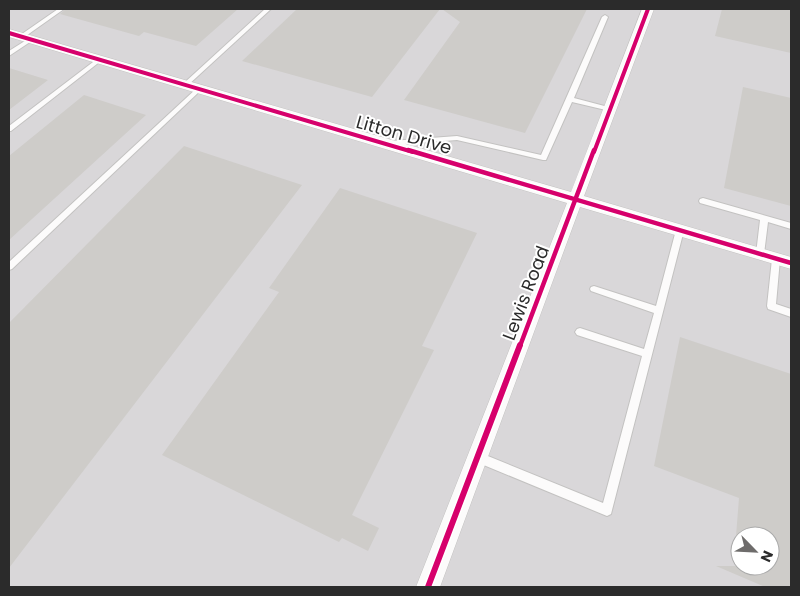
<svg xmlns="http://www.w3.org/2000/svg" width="800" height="596" font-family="Poppins,sans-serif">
  <rect width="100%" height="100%" fill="#e9e6e2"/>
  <path fill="#d9d7d9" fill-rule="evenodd" d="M9 9H791V587H9ZM740 536H770V566H740Z"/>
  <path fill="#ceccc9" d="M66 9H238L196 46 144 32 139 36 60 14Z
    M297 9H440L372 97 242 61Z
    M442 9H587L525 133 404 100 460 22Z
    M722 9H791V53L715 36Z
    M9 68 48 80 9 110Z
    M743 87 791 98V206L724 188Z
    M84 95 146 115 9 240V156Z
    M184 146 302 185 9 568V323Z
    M340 188 477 233 422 346 434 350 352 515 379 528 368 551 342 538 339 542 162 455 279 292 269 288Z
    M680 337 791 374V587H765L716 566H770V536H736L739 498 654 466Z"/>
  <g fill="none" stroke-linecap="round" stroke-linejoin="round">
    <g stroke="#c3c2c1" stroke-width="2">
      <path id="lane" d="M58 9H64L23 38H19V36Z
        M265 9H271L187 86H183V84Z
        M605 15 608 17 574 98 612 108 613 109 610 111 572 102 546 160H543L457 140 391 145 387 143 391 141 457 136 541 155 602 17Z
        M28 39 33 40 9 56V51Z
        M97 59 102 60 11 131H9V126Z
        M199 87 201 88V90L12 269 9 270V262L197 88Z
        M703 198 791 223V229L768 222 764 254 763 256H757L756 254 760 220 700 203 699 201 700 199Z
        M680 227 684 230 611 514 607 516 474 461 473 457 474 453 478 452 603 503 642 356 577 335 575 332 577 329 580 328 644 349 654 313 591 291 590 289 591 287 594 286 656 306 676 230Z
        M776 256 780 259 776 304 791 309V317L768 309 767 306 772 259Z"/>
    </g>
    <g stroke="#c3c2c1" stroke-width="1">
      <path id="street" d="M642 9H654L584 196 791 257V269L580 207 440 587H416L567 203 9 37V29L571 192Z"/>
    </g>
    <use href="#lane" fill="#fcfbfb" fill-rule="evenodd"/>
    <use href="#street" fill="#fcfbfb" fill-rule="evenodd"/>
    <g stroke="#fff" stroke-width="6">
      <path id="cycleway-far2" d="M9 33 413 152
        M594 152 648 9"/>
    </g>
    <g stroke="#fff" stroke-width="8">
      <path id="cycleway-far1" d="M408 150 791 263
        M520 346 594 150"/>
    </g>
    <g stroke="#fff" stroke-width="9">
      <path id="cycleway" d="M428 587 520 345"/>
    </g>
    <use href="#cycleway-far2" stroke="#d6006c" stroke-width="4"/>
    <use href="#cycleway-far1" stroke="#d6006c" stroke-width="4.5"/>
    <use href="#cycleway" stroke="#d6006c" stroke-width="6"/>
  </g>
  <g text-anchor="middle" stroke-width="4" stroke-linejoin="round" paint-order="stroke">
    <g font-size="18" fill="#2b2b2b" stroke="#fff">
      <text transform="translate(404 135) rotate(16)" y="6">Litton Drive</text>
      <text transform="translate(526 293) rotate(-69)" y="6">Lewis Road</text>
    </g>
  </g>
  <rect width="800" height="596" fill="none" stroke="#2b2b2b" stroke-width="20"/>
  <g transform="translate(755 551) rotate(114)"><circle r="24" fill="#ffffff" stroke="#aaaaaa"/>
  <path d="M0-4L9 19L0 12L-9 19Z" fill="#6e6c6b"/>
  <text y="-8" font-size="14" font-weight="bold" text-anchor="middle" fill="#2b2b2b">N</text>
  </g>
</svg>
